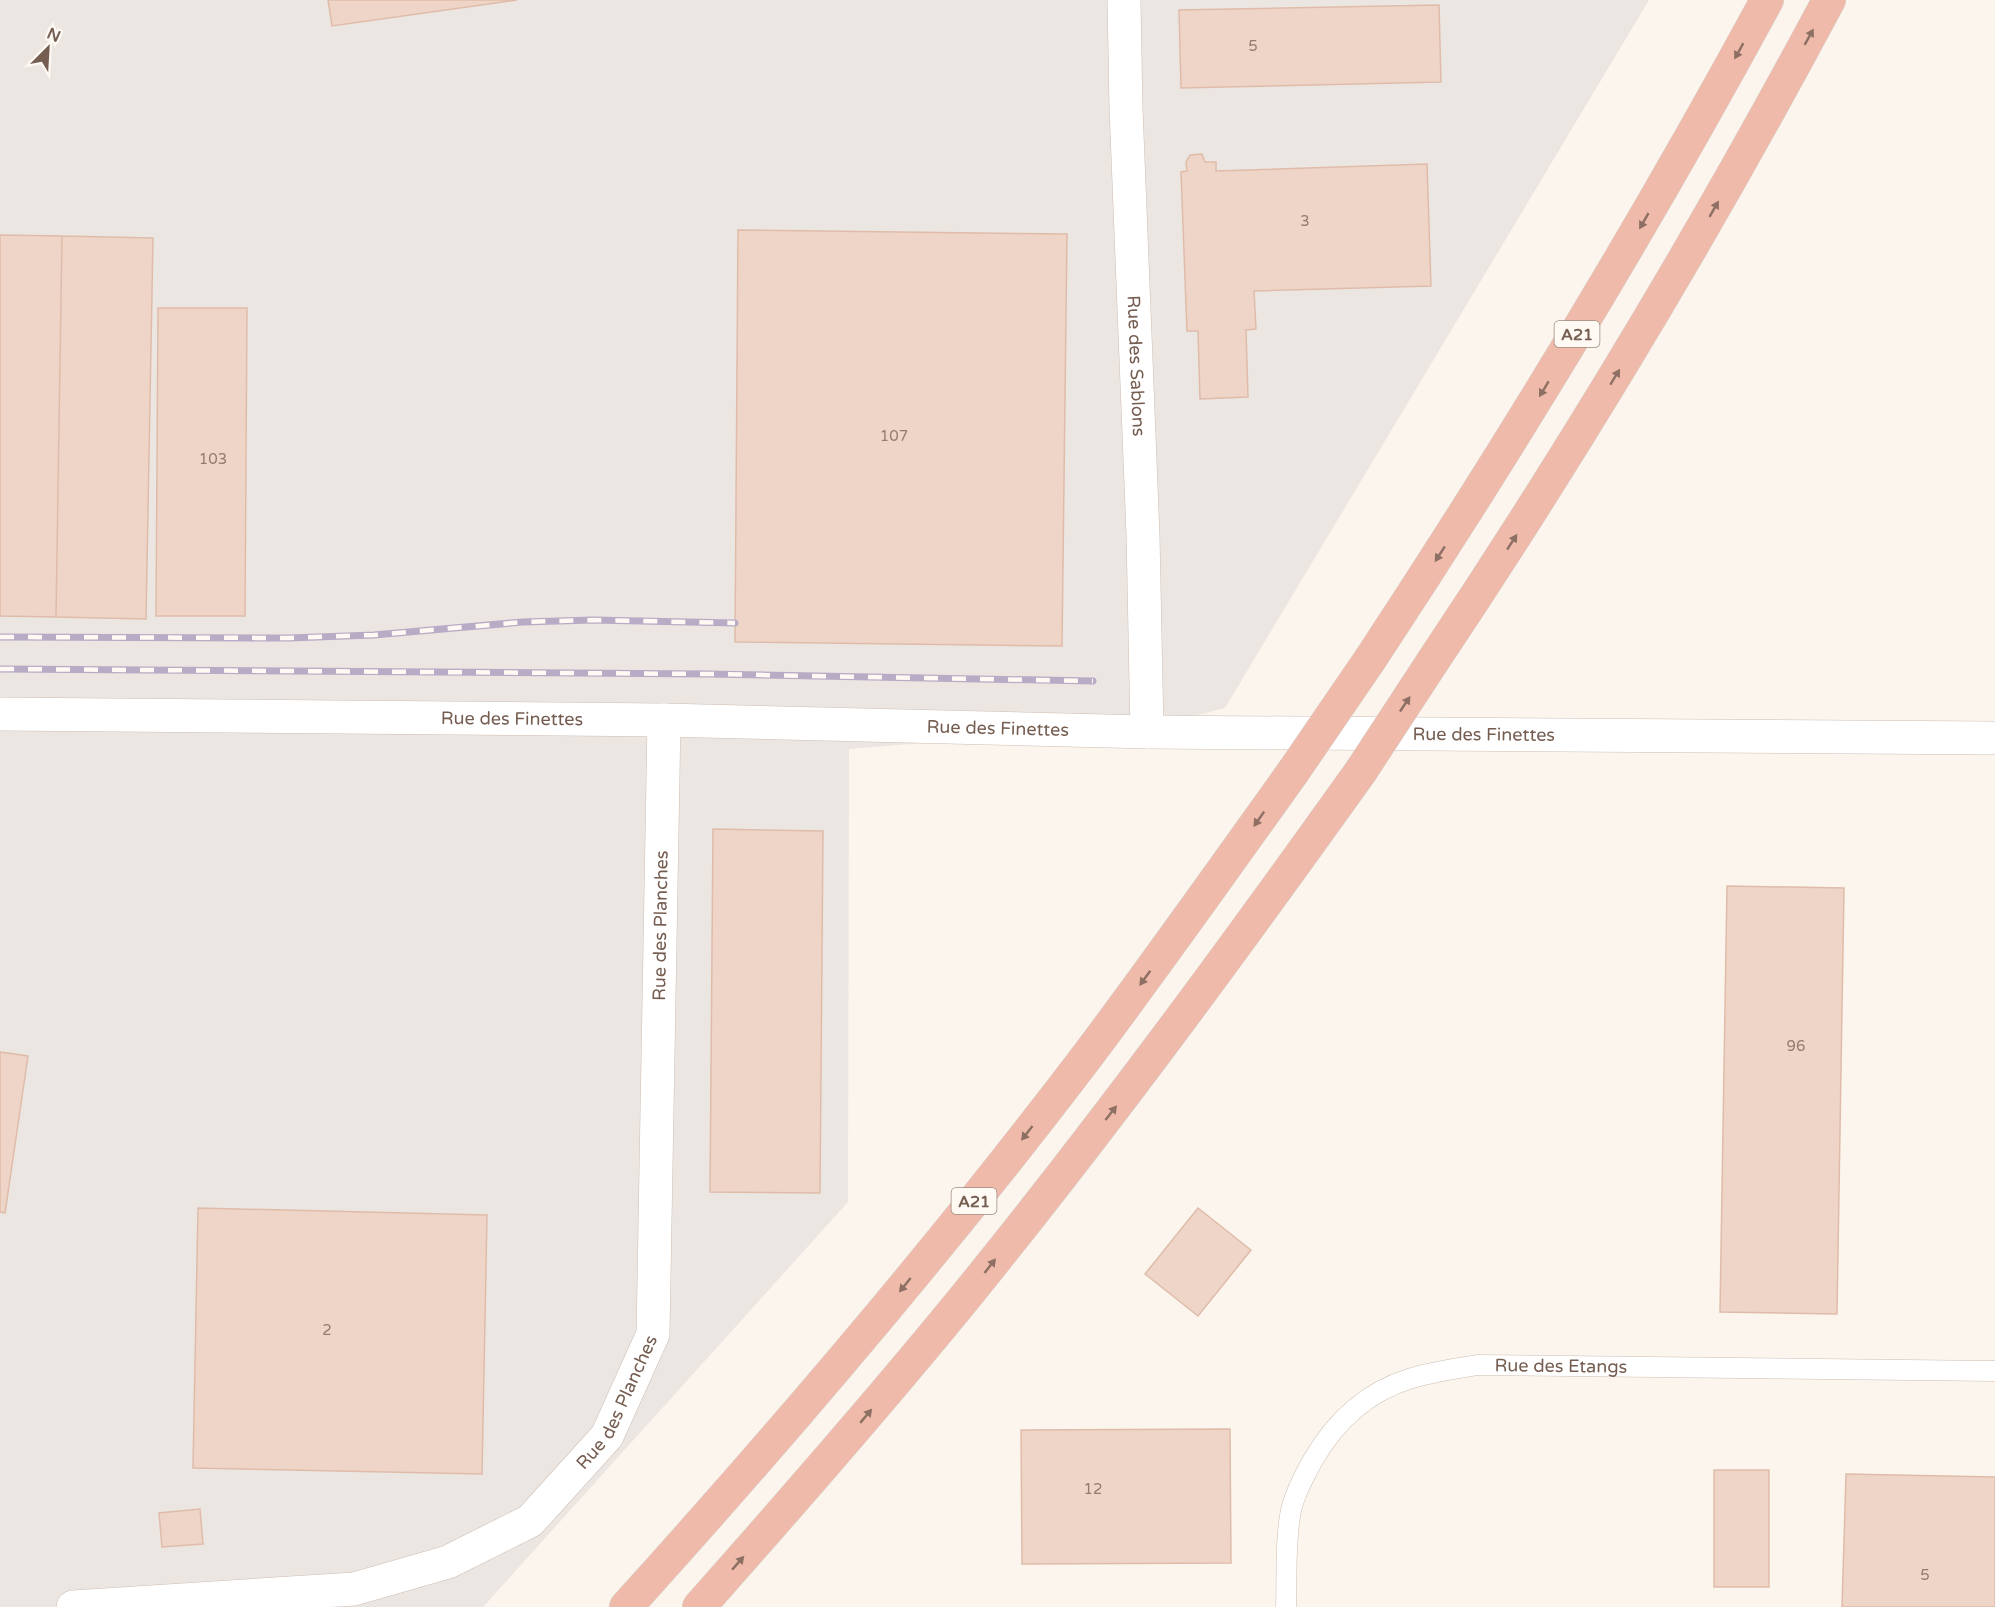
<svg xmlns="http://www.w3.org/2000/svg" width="1995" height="1607" font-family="'Varela Round',sans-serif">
  <rect width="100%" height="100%" fill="#fbf5ed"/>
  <path fill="#ece6e2" d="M0 0H1649L1225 708 1167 723 849 749 848 1202 483 1607H0Z"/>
  <path fill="#eed5c7" stroke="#dfbca9" stroke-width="1.5" d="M328 0H517L332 26Z
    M1439 5 1441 82 1181 88 1179 10Z
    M1202 154 1205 162H1216V171L1427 164 1431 286 1254 291 1256 329 1246 330 1248 397 1200 399 1198 331H1187L1181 172 1187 171 1186 162 1190 155Z
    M738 230 1067 234 1062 646 735 642Z
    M0 235 62 236 56 617 0 616Z
    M62 236 153 238 146 619 56 617Z
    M158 308H247L245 616H156Z
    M713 829 823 831 820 1193 710 1192Z
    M1727 886 1844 888 1837 1314 1720 1312Z
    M0 1052 28 1056 5 1213 0 1212Z
    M198 1208 487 1215 482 1474 193 1468Z
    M1198 1208 1251 1250 1198 1316 1145 1274Z
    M1230 1429 1231 1563 1022 1564 1021 1430Z
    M1714 1470H1769V1587H1714Z
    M1846 1474 1995 1477V1607H1842Z
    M200 1509 203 1544 162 1547 159 1513Z"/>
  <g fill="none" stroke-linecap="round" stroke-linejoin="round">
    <g stroke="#cdbeb3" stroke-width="21">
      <g id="lane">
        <path id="s1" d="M1286 1607C1287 1576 1285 1541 1291 1510 1295 1493 1304 1476 1313 1460 1335 1422 1367 1392 1409 1379 1431 1372 1455 1369 1477 1365L1995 1371"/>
      </g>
    </g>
    <g stroke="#cdbeb3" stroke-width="34">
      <g id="street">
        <path id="s2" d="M1124 0 1126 108 1143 535 1147 732"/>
        <path id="s3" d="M0 714 664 720 1147 732 1995 738"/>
        <path id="s4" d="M73 1607 354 1589 448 1562 530 1521 607 1436 653 1334 664 720"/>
      </g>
    </g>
    <g stroke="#d8d2ce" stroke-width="34">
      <path id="highway" d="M1371 658C1512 444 1645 225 1767 0
        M1433 661C1576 447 1708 227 1829 0
        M626 1607C787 1429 943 1246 1088 1055 1158 962 1225 867 1293 772
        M699 1607C793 1501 886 1395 975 1285 1110 1118 1236 946 1361 771"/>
    </g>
    <use href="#lane" stroke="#fff" stroke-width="20"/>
    <use href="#street" stroke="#fff" stroke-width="33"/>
    <use href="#highway" stroke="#efbaaa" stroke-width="33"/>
    <g stroke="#b8abc5" stroke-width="7">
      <path id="rail" d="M0 637 289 638 374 635 523 622 593 620 735 623
        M0 669 708 674 1093 681"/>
    </g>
    <use href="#rail" stroke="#fef9f3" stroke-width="4.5" stroke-dasharray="14" stroke-linecap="butt"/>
    <g stroke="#d8d2ce" stroke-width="34" stroke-linecap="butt">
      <path id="highway-bridge" d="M1361 771 1433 661
        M1293 772 1371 658"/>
    </g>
    <use href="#highway-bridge" stroke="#efbaaa" stroke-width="33"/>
  </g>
  <defs><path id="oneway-solid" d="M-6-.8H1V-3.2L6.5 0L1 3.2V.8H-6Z" transform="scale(1.5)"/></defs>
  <g fill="#8d7063">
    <use href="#oneway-solid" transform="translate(1809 37) rotate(-61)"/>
    <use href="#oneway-solid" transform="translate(1739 51) rotate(119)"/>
    <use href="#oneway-solid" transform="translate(1714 209) rotate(-60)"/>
    <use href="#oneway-solid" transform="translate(1644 221) rotate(120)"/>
    <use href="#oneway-solid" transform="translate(1615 377) rotate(-59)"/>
    <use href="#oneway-solid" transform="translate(1544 389) rotate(121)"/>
    <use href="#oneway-solid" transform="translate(1512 542) rotate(-57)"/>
    <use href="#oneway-solid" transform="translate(1440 554) rotate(123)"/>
    <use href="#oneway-solid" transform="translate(1405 704) rotate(-56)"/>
    <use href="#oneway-solid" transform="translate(1259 819) rotate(125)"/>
    <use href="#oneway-solid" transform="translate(1145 978) rotate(126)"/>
    <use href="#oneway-solid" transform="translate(1111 1113) rotate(-52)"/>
    <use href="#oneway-solid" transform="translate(1027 1133) rotate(128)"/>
    <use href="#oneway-solid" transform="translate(990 1266) rotate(-52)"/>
    <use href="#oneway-solid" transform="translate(905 1285) rotate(129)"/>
    <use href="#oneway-solid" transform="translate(866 1416) rotate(-50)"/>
    <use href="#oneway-solid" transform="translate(738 1563) rotate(-49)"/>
  </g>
  <g text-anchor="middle" stroke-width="4.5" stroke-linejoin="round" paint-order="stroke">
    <g font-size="15" fill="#937b6e">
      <text x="1253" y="51">5</text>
      <text x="1305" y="226">3</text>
      <text x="894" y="441">107</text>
      <text x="213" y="464">103</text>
      <text x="1796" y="1051">96</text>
      <text x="327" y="1335">2</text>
      <text x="1093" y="1494">12</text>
      <text x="1925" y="1580">5</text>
    </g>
    <g fill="#fef9f3" stroke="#9e8c82" stroke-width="1.5">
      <rect x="1554.5" y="321" width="45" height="26" rx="4.5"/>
      <rect x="951.5" y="1188" width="45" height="26" rx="4.5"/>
    </g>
    <g font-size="16" font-weight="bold" fill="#755d51">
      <text x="1577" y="340">A21</text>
      <text x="974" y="1207">A21</text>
    </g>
    <g font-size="18" fill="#755d51" stroke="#fef9f3">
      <text dy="6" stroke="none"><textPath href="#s2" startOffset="366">Rue des Sablons</textPath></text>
      <text dy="6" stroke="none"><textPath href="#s3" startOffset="512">Rue des Finettes</textPath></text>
      <text dy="6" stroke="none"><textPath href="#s3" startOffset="998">Rue des Finettes</textPath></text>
      <text dy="6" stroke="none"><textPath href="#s3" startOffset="1484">Rue des Finettes</textPath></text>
      <text dy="6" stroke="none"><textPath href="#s4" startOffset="1106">Rue des Planches</textPath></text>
      <text dy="6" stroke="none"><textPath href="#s1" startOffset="434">Rue des Etangs</textPath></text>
      <text dy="6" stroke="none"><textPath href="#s4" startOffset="620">Rue des Planches</textPath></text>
    </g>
  </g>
  <g transform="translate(48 48) rotate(24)" stroke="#fef9f3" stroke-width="4.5" paint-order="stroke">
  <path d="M0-4.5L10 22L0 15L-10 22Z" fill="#755d51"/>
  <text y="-9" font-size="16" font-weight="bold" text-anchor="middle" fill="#755d51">N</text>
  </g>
</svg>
